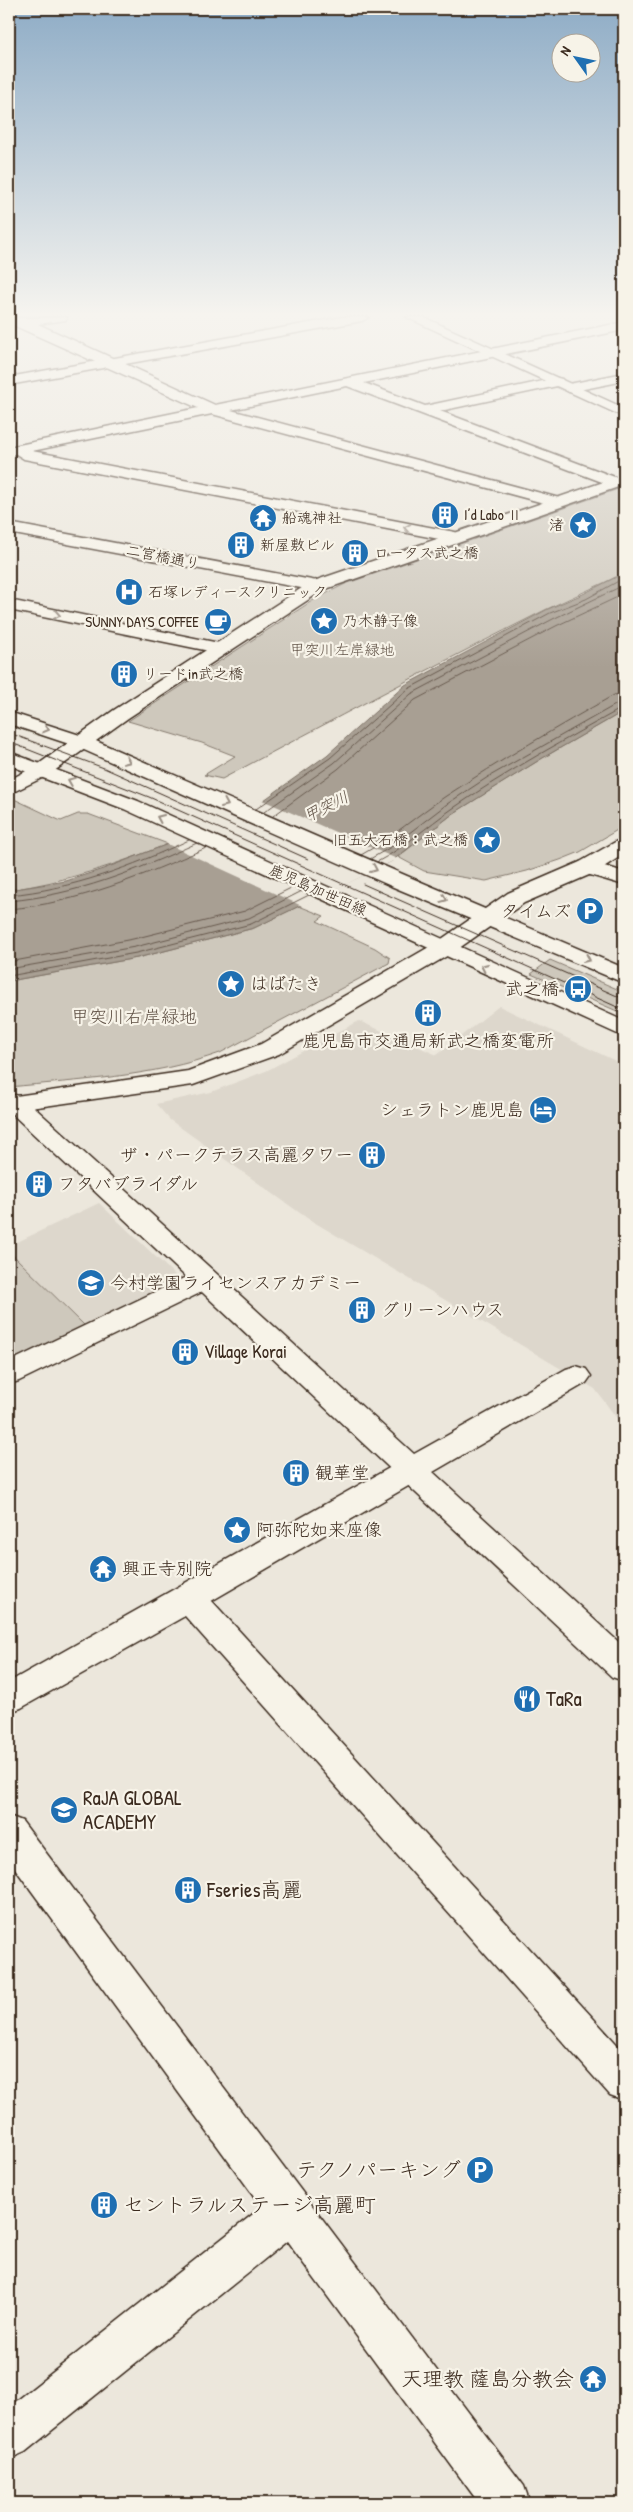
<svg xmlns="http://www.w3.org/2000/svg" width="633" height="2512" font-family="'Patrick Hand','Klee One',sans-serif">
  <rect width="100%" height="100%" fill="#ece7dc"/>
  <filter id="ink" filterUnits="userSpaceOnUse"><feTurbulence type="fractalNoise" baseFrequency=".02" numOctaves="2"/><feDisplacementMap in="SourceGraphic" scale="10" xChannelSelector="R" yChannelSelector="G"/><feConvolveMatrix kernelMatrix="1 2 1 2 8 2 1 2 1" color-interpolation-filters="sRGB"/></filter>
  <g filter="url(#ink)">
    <path fill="#ddd7cc" d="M499 1006 624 1065V1428L595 1389 307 1218 170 1120 156 1104 211 1092 266 1071 359 1021 437 1055Z
      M99 1203 176 1276 172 1289 9 1367V1246Z"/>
    <path fill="#cec8bc" stroke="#84796d" d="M624 487V573C598 586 572 597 545 610 437 664 329 722 222 779L204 775 235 756 202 743 128 721 312 601 345 584Z
      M624 711V826L580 852 560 860 527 871 486 881 424 871 398 857 454 813 541 759Z
      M14 799 61 821 78 814H88L168 844C115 865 65 882 9 890V801Z
      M299 906 324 916 317 921 375 948 390 958 389 963 220 1053C152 1077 80 1080 9 1087V981L137 958 254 928Z
      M550 960 624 992V1014L531 974Z
      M9 1251 87 1328 9 1368Z"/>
    <path fill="#a89f93" stroke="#7c7064" d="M624 573V711L541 759 454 813 392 861 254 928 137 958 9 981V890L66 881 103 869 168 844 264 800 327 755 405 685 548 609 583 594Z"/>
    <path fill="#ece7dc" d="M260 799 397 859 302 906 165 843Z"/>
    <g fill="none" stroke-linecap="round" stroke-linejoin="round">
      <path stroke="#67594d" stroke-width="1" d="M256 809 330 758 408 689 550 613 586 599 624 578
        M264 812 334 763 411 694 553 619 624 585
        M273 816 338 769 415 700 556 626 624 594
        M361 855C392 838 417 815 446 796 501 760 557 727 614 695L624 693
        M370 859 391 847 447 804 488 777 624 700
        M377 862C404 848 427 826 452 809 507 771 566 739 624 707
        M9 895C73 889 131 867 189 840
        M9 901C76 895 136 871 197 843
        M9 909C79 903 142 876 206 848
        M9 962 133 939 245 911 293 887
        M9 969 135 947 249 918 302 891
        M9 976 136 953 251 924 309 895"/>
      <g stroke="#3b2a1e" stroke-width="3">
        <path id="street" d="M9 317 25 318 67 317 66 320 38 324 215 405 624 322V330L364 383 425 406 557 378 562 379 564 382 562 385 440 411 620 479 623 482 620 485H610L347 386 231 410 563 499 565 502 563 505H551L212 414 32 451 455 532 463 537 455 542 24 459 16 454 9 455V447L198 408 15 326 9 321Z
          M624 373V381L569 392 562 388 569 384Z
          M9 523 317 581 323 582 326 586 323 590 317 591 9 533Z
          M9 600 219 643 225 644 228 648 225 652 219 653 9 610Z
          M588 861 624 872V885L580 872 577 867 580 862Z
          M15 1095 24 1098 414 1454 566 1369 576 1366 586 1369 591 1376 586 1383 433 1472 624 1647V1681L612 1677 202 1292 19 1381 9 1384V1362L186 1277 9 1111V1097Z
          M189 1585 201 1589 624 2052V2100L610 2095 177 1607 173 1598 177 1589Z
          M9 1816 22 1821 524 2486 530 2503H479L287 2241 25 2452 9 2459V2407L262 2207 9 1860Z"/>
      </g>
      <g stroke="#3b2a1e" stroke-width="3">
        <path id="secondary" d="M343 317H369L362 321 9 385V377Z
          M406 317H423L624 408V417Z
          M624 475V485L323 590 128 718 50 774 9 794V780L36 766 114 710 311 582Z
          M624 839V854L596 872 524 903 452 953 279 1054 193 1085 9 1111V1097L188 1071 261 1044 436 943 508 893 580 862 617 841Z
          M411 1459 422 1462 426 1470 422 1478 201 1607 21 1708 9 1712V1682L400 1462Z"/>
      </g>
      <g stroke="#3b2a1e" stroke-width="3">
        <path id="primary" d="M9 712 89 738 407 876 624 968V983L391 886 75 746 9 724Z
          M9 752 138 801 624 1021V1037L124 809 9 765Z"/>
      </g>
      <use href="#street" fill="#f7f3e8" fill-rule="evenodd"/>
      <use href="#secondary" fill="#f7f3e8" fill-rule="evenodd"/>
      <use href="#primary" fill="#f7f3e8" fill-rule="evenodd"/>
      <path stroke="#3b2a1e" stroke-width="1" d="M9 733 104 768 308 859
        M9 742 149 797 624 1010
        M363 884 624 999"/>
    </g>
    <defs><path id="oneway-chevron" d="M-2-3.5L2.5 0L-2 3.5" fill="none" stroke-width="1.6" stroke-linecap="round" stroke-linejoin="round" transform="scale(1.25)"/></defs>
    <g stroke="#998e83">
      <use href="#oneway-chevron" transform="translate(407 528) rotate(-169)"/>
      <use href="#oneway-chevron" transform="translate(57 615) rotate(11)"/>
      <use href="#oneway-chevron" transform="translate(46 729) rotate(17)"/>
      <use href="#oneway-chevron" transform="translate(127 761) rotate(23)"/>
      <use href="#oneway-chevron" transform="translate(71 781) rotate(-158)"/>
      <use href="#oneway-chevron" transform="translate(225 804) rotate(24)"/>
      <use href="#oneway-chevron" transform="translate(160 818) rotate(-156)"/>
      <use href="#oneway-chevron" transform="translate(374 869) rotate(24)"/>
      <use href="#oneway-chevron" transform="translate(444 899) rotate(22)"/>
      <use href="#oneway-chevron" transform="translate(587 959) rotate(24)"/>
      <use href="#oneway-chevron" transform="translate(484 967) rotate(-155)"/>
    </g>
  </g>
  <linearGradient id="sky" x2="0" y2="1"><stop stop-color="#8eacc6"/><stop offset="0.47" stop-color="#f6f4ef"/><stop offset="1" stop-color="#f6f4ef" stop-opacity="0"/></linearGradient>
  <rect width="633" height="668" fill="url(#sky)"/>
  <defs>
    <g id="building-disc" transform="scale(1.4375)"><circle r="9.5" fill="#1f6fb2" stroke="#f7f3e8"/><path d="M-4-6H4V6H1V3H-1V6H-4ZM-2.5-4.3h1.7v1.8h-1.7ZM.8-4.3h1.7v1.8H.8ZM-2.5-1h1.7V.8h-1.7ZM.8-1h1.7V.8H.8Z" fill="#fff"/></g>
    <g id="temple-disc" transform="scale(1.4375)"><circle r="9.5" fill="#1f6fb2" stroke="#f7f3e8"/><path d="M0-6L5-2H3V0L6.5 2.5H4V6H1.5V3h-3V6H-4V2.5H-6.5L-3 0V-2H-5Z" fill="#fff"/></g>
    <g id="sight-disc" transform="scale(1.4375)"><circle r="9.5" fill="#1f6fb2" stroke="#f7f3e8"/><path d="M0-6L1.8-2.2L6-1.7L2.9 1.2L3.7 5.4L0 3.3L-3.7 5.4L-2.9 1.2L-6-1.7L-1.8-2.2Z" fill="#fff"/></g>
    <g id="hospital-disc" transform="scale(1.4375)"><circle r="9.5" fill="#1f6fb2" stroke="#f7f3e8"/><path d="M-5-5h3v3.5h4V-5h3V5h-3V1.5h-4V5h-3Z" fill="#fff"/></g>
    <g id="cafe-disc" transform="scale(1.4375)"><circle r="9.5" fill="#1f6fb2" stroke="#f7f3e8"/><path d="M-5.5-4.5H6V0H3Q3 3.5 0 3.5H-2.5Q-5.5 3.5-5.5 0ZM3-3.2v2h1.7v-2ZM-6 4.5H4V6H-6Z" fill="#fff"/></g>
    <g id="parking-disc" transform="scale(1.4375)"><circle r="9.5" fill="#1f6fb2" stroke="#f7f3e8"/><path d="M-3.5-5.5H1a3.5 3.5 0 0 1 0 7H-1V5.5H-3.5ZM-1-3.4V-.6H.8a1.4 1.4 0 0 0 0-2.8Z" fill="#fff"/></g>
    <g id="bus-disc" transform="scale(1.4375)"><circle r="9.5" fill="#1f6fb2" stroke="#f7f3e8"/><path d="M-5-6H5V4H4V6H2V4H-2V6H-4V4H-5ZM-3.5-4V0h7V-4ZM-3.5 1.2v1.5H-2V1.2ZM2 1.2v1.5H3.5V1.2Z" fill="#fff"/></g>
    <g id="hotel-disc" transform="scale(1.4375)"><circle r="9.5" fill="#1f6fb2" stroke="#f7f3e8"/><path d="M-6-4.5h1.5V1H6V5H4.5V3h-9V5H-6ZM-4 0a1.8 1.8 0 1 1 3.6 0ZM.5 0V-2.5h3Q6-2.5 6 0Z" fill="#fff"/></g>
    <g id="university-disc" transform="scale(1.4375)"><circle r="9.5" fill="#1f6fb2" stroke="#f7f3e8"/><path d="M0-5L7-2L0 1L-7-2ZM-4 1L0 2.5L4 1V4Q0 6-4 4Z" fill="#fff"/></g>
    <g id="restaurant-disc" transform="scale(1.4375)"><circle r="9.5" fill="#1f6fb2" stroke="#f7f3e8"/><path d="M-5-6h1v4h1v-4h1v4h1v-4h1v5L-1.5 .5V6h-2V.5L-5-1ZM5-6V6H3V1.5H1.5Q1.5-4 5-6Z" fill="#fff"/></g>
    <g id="school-disc" transform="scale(1.4375)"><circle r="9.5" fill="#1f6fb2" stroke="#f7f3e8"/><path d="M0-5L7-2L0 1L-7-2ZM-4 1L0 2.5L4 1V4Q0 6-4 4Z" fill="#fff"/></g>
  </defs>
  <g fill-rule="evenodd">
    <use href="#building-disc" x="445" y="515"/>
    <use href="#temple-disc" x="263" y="518"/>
    <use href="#sight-disc" x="583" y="525"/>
    <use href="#building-disc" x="241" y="545"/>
    <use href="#building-disc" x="355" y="553"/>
    <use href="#hospital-disc" x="129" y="592"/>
    <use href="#sight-disc" x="324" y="621"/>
    <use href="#cafe-disc" x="218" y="622"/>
    <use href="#building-disc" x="124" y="674"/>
    <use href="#sight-disc" x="487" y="840"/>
    <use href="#parking-disc" x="590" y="911"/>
    <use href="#sight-disc" x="231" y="984"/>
    <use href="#bus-disc" x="578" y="989"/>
    <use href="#building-disc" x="428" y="1013"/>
    <use href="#hotel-disc" x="543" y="1110"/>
    <use href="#building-disc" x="372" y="1155"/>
    <use href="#building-disc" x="39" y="1184"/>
    <use href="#university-disc" x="91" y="1283"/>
    <use href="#building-disc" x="362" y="1310"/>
    <use href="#building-disc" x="185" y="1352"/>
    <use href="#building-disc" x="296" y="1473"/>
    <use href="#sight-disc" x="237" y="1530"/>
    <use href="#temple-disc" x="103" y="1569"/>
    <use href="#restaurant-disc" x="527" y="1699"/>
    <use href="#school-disc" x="64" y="1810"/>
    <use href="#building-disc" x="188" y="1890"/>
    <use href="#parking-disc" x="480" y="2170"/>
    <use href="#building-disc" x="104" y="2205"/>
    <use href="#temple-disc" x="593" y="2379"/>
  </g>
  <g text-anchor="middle" stroke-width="4.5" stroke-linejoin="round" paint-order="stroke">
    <g font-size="15" fill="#3b2a1e" stroke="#f7f3e8" text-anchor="start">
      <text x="464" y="520">I’d Labo Ⅱ</text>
      <text x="282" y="523">船魂神社</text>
      <text x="564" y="530" text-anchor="end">渚</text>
      <text x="260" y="550">新屋敷ビル</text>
      <text x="374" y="558">ロータス武之橋</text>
      <text x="148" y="597">石塚レディースクリニック</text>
      <text x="343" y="626">乃木静子像</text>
      <text x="199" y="627" text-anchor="end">SUNNY DAYS COFFEE</text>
      <text x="143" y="679">リードin武之橋</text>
      <text x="468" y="845" text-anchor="end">旧五大石橋：武之橋</text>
    </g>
    <g font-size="15" fill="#3b2a1e" stroke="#f7f3e8">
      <text transform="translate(163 557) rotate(11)" y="5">二宮橋通り</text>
      <text transform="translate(318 890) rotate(24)" y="5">鹿児島加世田線</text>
    </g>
    <g font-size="15" fill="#605246" stroke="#f7f3e8">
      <text x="342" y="655">甲突川左岸緑地</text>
    </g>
    <g font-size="16" font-style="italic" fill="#615347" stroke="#f7f3e8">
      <text transform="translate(326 806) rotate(-27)" y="6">甲突川</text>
    </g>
    <g font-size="18" fill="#3b2a1e" stroke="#f7f3e8" text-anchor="start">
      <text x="571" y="917" text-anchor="end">タイムズ</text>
      <text x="250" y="990">はばたき</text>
      <text x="559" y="995" text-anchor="end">武之橋</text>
      <text x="428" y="1047" text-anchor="middle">鹿児島市交通局新武之橋変電所</text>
      <text x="524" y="1116" text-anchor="end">シェラトン鹿児島</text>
      <text x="353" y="1161" text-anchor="end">ザ・パークテラス高麗タワー</text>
      <text x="58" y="1190">フタバブライダル</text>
      <text x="110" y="1289">今村学園ライセンスアカデミー</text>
      <text x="381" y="1316">グリーンハウス</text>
      <text x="204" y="1358">Village Korai</text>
      <text x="315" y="1479">観華堂</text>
      <text x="256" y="1536">阿弥陀如来座像</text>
      <text x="122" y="1575">興正寺別院</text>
    </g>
    <g font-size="18" fill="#605246" stroke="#f7f3e8">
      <text x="134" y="1023">甲突川右岸緑地</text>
    </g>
    <g font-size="21" fill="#3b2a1e" stroke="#f7f3e8" text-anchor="start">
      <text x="546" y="1706">TaRa</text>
      <text x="83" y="1805">RaJA GLOBAL<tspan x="83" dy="24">ACADEMY</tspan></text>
      <text x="207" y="1897">Fseries高麗</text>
      <text x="461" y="2177" text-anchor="end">テクノパーキング</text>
      <text x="123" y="2212">セントラルステージ高麗町</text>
      <text x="574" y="2386" text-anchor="end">天理教 薩島分教会</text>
    </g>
  </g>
  <rect width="633" height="2512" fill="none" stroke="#f7f3e8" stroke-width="30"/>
  <rect x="15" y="15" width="603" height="2482" fill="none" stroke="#3b2a1e" stroke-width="2" filter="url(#ink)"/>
  <g transform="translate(576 58) rotate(303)"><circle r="24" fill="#f7f3e8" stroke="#aca397"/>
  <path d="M0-4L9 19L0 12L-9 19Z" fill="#1f6fb2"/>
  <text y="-8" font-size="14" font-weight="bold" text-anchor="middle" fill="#3b2a1e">N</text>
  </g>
</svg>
